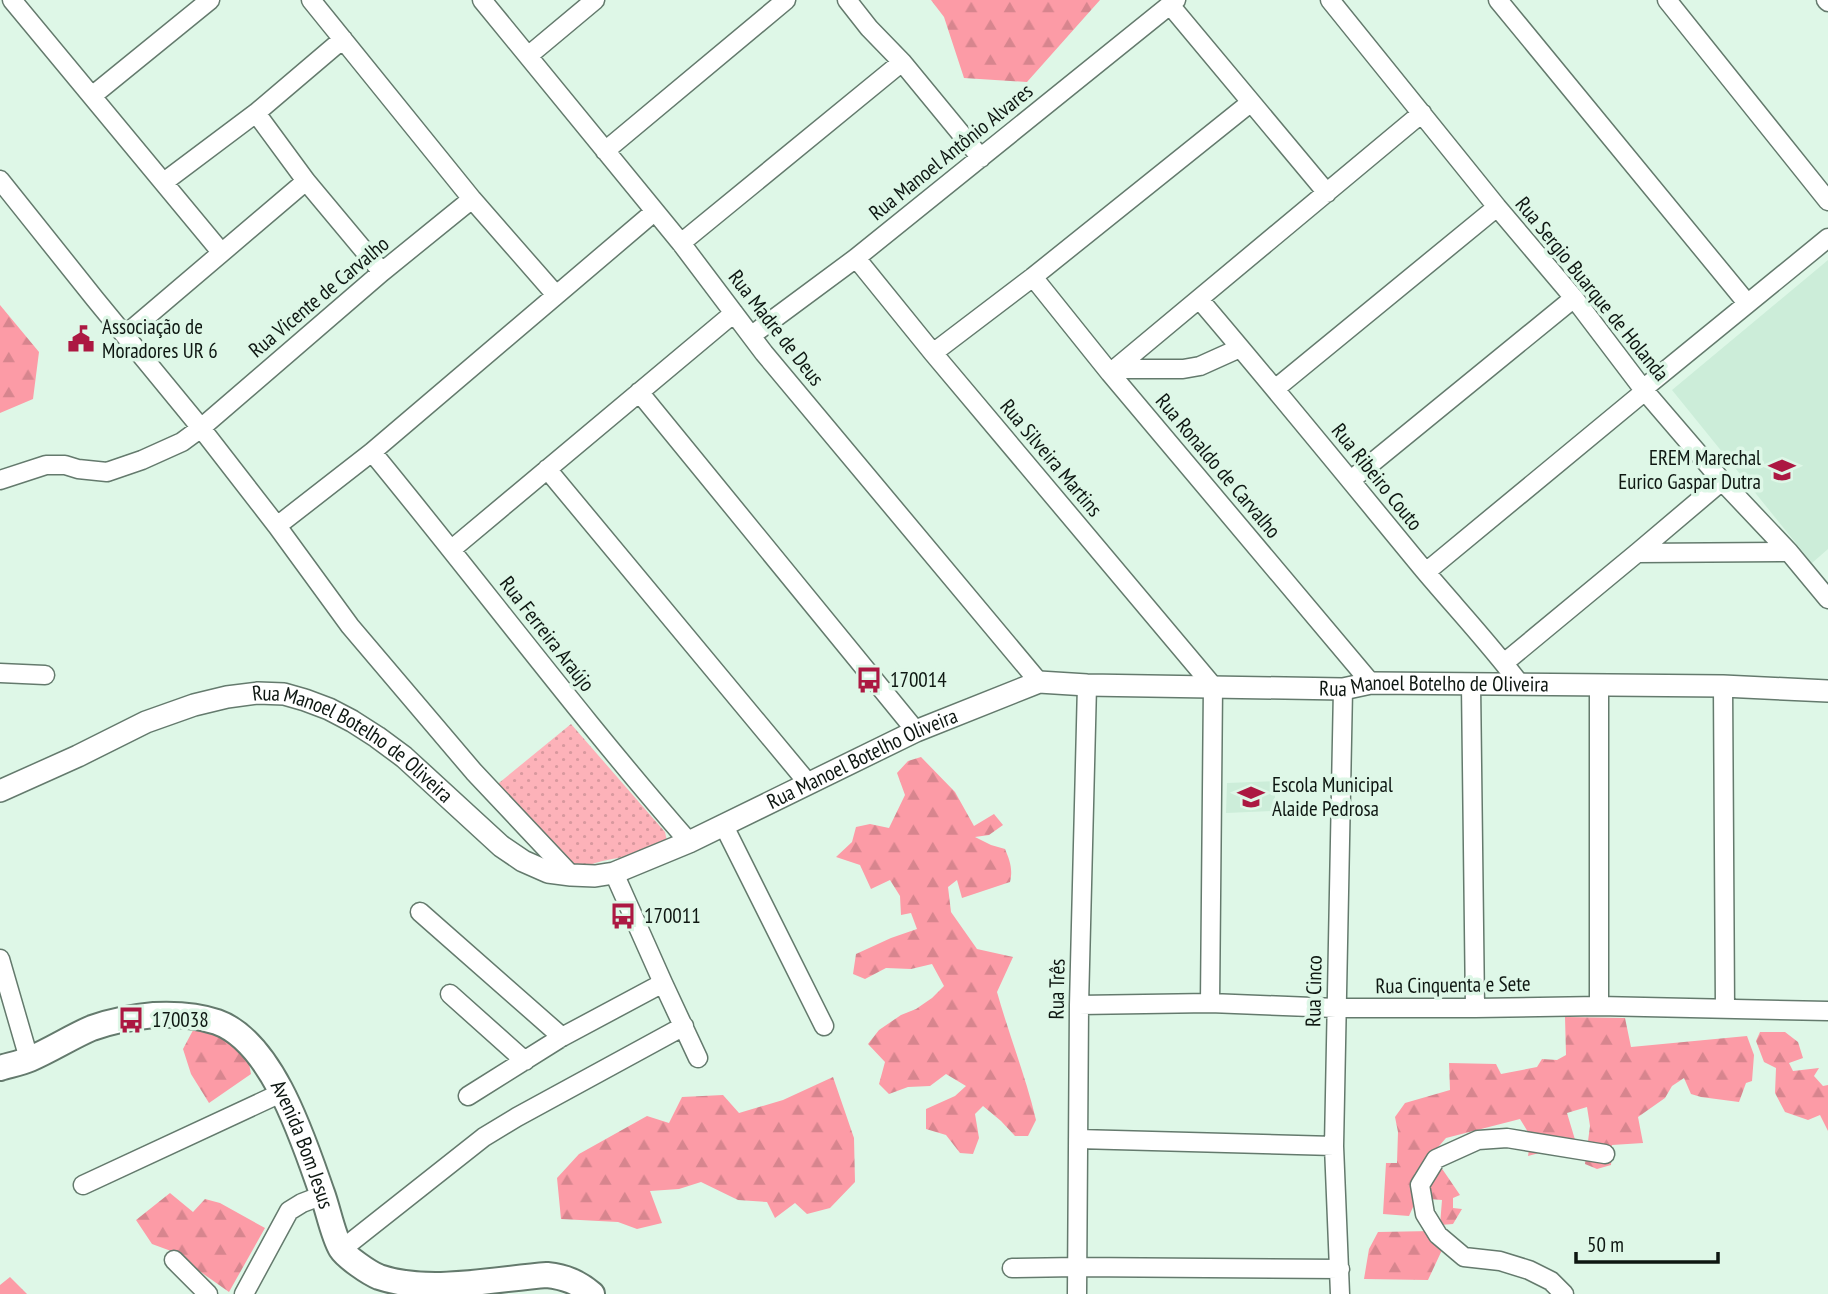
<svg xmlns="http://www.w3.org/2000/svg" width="1828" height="1294" font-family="'PT Sans Narrow',sans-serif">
  <defs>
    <pattern id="green-dots" width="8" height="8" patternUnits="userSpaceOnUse" patternTransform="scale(1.75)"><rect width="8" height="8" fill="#fdb2b9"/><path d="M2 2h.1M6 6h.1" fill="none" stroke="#d8989e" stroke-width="1.8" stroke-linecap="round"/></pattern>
    <pattern id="forest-firs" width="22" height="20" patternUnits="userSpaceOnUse" patternTransform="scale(1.75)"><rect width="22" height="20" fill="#fc9ba6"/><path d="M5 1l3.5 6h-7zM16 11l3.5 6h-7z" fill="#d7858e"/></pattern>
  </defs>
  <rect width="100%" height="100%" fill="#def7e7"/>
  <path fill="#ccedd9" d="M1828 260V549L1812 563 1672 390Z
    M1275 781V811L1226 813 1227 783Z"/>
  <path fill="url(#green-dots)" d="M571 724 665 832 667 841C657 845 646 850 636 854 615 860 597 859 577 871L494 787Z"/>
  <path fill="url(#forest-firs)" d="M931 0H1100L1027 82 964 78 944 17Z
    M0 305 39 352 33 399 0 413Z
    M921 757 955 792 974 826 994 814 1003 825 989 835 975 837 991 845 1005 849C1010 861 1013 869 1010 882L962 898 957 880 948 887 951 912 977 949 1013 957 997 992C1009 1035 1026 1077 1036 1120L1028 1136H1015L1001 1121 983 1106 975 1114 979 1138 973 1154 960 1153 946 1135 926 1129V1109L955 1096 966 1086 946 1074 930 1086 908 1087 889 1094 879 1084 885 1062 868 1044 879 1030 901 1015 916 1009 932 998 944 986 932 964 911 969 886 968 865 979 853 974 856 954 891 938 917 929 911 913 901 915 900 896 890 880 871 889 860 865 836 857 852 842 856 827 870 824 889 828 905 795 897 773 908 761Z
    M1565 1017 1625 1018 1631 1047 1747 1036 1754 1055 1752 1081 1746 1083 1739 1102 1701 1097 1691 1094 1684 1078 1672 1086 1665 1098 1638 1117 1643 1143 1612 1145 1611 1165 1597 1169 1585 1164 1590 1126 1587 1107 1567 1113 1576 1143 1528 1156 1531 1137 1520 1119 1446 1138 1432 1154 1460 1195 1453 1198V1208L1462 1209 1453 1224 1440 1225 1442 1200 1417 1198 1409 1216 1383 1214 1386 1163H1397L1398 1132 1395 1117 1405 1103 1450 1090 1449 1063 1496 1064 1501 1074 1537 1067 1542 1059 1557 1060 1566 1055Z
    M199 1019 221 1025 248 1058 251 1074 209 1103 191 1074 183 1049Z
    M1760 1032H1785L1798 1042 1803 1058 1789 1063 1793 1071 1819 1068 1814 1076 1823 1086 1828 1085V1131L1820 1115 1808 1120 1785 1112 1775 1093 1776 1068 1764 1062 1756 1041Z
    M833 1077 854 1138 855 1182 830 1208 807 1214 795 1203 775 1218 767 1202 738 1200 701 1182 679 1189 650 1191 662 1223 637 1229 618 1222 561 1219 557 1178 579 1154 647 1116 669 1123 682 1097 723 1095 739 1113 783 1100Z
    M170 1193 193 1212 205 1199 220 1203 265 1228 229 1292 171 1251 152 1244 136 1220Z
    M1432 1231 1442 1250 1428 1280 1364 1279 1369 1249 1378 1232Z
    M10 1277 27 1294H0V1285Z"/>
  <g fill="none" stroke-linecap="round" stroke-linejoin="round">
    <g stroke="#647a6d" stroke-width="21">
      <path id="minor" d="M12 0 221 252
        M311 0 472 199 556 295
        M482 0 681 243 764 353 1039 682
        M847 0 869 28 902 62 981 158
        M1330 0 1497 207 1574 298 1643 389 1722 481 1789 552 1828 599
        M1498 0 1747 303
        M1667 0 1828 201
        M1826 0 1828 2
        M1170 5 1327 193
        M528 56 595 0
        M92 96 210 0
        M256 113 306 181 382 272
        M605 151 786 0
        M0 180 95 299 201 428 277 526 350 626 474 772 571 875
        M164 182 256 113 343 39
        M681 243 902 62
        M856 258 933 353 1213 686 1210 1003
        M1033 277 1110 373 1371 683
        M1199 299C1275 388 1349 479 1424 570 1456 608 1490 644 1520 684
        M125 335 306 181
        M752 335 856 258 1176 0
        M933 353 1033 277 1250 103
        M1115 369H1183L1200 366 1240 348
        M1110 373 1422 113
        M1275 389 1497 207
        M1643 389 1828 238
        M639 392 916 731
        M372 452C479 582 579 716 689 842
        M547 469 808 783
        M0 480 46 465H65L78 469 107 472 142 460 182 442 201 428 382 272 472 199
        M1351 480 1574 298
        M277 526 372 452 654 212
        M452 549 734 313
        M1637 553 1789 552
        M1426 572 1645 391
        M1504 663 1637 553 1722 481
        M0 673 45 675
        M1471 684 1475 1008
        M1723 686 1725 1008
        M724 826 824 1026
        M614 873 663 983 698 1058
        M420 912 562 1037
        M0 959 29 1059
        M450 994 525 1061
        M1079 1005 1210 1003 1336 1008H1475L1599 1006 1828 1011
        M1599 1006V685
        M468 1096 562 1037 663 983
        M1078 1139 1334 1146
        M83 1185 283 1092
        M341 1250 484 1137 517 1117 684 1026
        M174 1260 208 1294
        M1012 1268 1077 1267 1340 1269
        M244 1294 289 1211 302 1203 323 1195
        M1077 1294 1079 1005 1087 685
        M1340 1294 1334 1146 1343 689
        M1564 1294 1551 1281 1529 1270 1500 1261 1464 1257 1438 1235 1425 1214 1420 1185 1436 1159 1478 1140 1507 1138 1605 1154"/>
    </g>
    <g stroke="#647a6d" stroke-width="24">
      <g id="tertiary">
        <path id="s1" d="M0 791 78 756 146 722 194 705 227 697 258 693 284 694 305 700 329 709 352 721 377 737 404 757 501 846 523 861 548 872 571 875 595 876 614 873 689 842 916 731 1039 682 1087 685 1343 689 1371 683 1723 686 1828 691"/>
      </g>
    </g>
    <g stroke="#647a6d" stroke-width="28">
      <g id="secondary">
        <path id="s2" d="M0 1068C10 1065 21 1063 30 1059 51 1050 71 1037 92 1028 111 1021 134 1017 154 1015 175 1014 197 1015 217 1022 273 1042 304 1142 322 1193 328 1209 333 1236 341 1249 346 1257 369 1273 379 1277 429 1294 494 1279 547 1275 565 1277 578 1282 592 1294"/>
      </g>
    </g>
    <use href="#minor" stroke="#fff" stroke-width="18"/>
    <use href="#tertiary" stroke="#fff" stroke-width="21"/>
    <use href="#secondary" stroke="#fff" stroke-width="24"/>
  </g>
  <defs>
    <g id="civic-bare" transform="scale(2.1)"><path d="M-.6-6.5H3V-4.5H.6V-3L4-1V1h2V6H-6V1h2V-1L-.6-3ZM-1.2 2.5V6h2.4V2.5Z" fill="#ac1842" stroke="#def7e7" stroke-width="2.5" paint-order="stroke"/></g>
    <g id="school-bare" transform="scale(2.1)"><path d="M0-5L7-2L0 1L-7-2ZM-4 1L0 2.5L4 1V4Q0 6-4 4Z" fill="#ac1842" stroke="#def7e7" stroke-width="2.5" paint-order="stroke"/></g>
    <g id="bus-bare" transform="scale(2.1)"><path d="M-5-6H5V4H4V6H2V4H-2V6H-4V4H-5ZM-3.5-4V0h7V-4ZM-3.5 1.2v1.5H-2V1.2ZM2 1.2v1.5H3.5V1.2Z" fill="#ac1842" stroke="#def7e7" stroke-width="2.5" paint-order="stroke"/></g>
  </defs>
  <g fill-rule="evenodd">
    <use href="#civic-bare" x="81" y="339"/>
    <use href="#school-bare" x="1782" y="470"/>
    <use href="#bus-bare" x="869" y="680"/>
    <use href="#school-bare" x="1251" y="797"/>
    <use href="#bus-bare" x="623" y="916"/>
    <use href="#bus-bare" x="131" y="1020"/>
  </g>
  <g text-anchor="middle" stroke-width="7" stroke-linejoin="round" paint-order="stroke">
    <g font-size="21" fill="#0e1712" stroke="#def7e7">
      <text transform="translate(951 152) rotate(-39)" y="7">Rua Manoel Antônio Alvares</text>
      <text transform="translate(1592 289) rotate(51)" y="7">Rua Sergio Buarque de Holanda</text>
      <text transform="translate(319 297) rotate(-40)" y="7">Rua Vicente de Carvalho</text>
      <text transform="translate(776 328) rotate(52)" y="7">Rua Madre de Deus</text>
      <text transform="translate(1051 458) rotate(50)" y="7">Rua Silveira Martins</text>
      <text transform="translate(1218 466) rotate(50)" y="7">Rua Ronaldo de Carvalho</text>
      <text transform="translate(1377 477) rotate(51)" y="7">Rua Ribeiro Couto</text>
      <text transform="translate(547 634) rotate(52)" y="7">Rua Ferreira Araújo</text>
      <text dy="7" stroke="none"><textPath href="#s1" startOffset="1554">Rua Manoel Botelho de Oliveira</textPath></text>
      <text dy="7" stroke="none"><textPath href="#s1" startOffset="387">Rua Manoel Botelho de Oliveira</textPath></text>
      <text dy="7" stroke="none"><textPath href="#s1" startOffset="966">Rua Manoel Botelho Oliveira</textPath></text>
      <text transform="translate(1453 985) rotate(-1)" y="7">Rua Cinquenta e Sete</text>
      <text transform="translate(1057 989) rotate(-89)" y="7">Rua Três</text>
      <text transform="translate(1314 991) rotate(-89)" y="7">Rua Cinco</text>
      <text dy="7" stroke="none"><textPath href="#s2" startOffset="382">Avenida Bom Jesus</textPath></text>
    </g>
    <g font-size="21" fill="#0e1712" stroke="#def7e7" text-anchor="start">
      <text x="102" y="334">Associação de<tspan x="102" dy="24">Moradores UR 6</tspan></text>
      <text x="1761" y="465" text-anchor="end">EREM Marechal<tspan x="1761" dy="24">Eurico Gaspar Dutra</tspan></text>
      <text x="890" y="687">170014</text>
      <text x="1272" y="792">Escola Municipal<tspan x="1272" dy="24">Alaide Pedrosa</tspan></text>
      <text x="644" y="923">170011</text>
      <text x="152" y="1027">170038</text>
    </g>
  </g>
  <path d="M1576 1252v10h142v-10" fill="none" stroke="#0e1712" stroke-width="3.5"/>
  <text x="1587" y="1252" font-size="21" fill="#0e1712" stroke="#def7e7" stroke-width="5" paint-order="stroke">50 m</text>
</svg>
